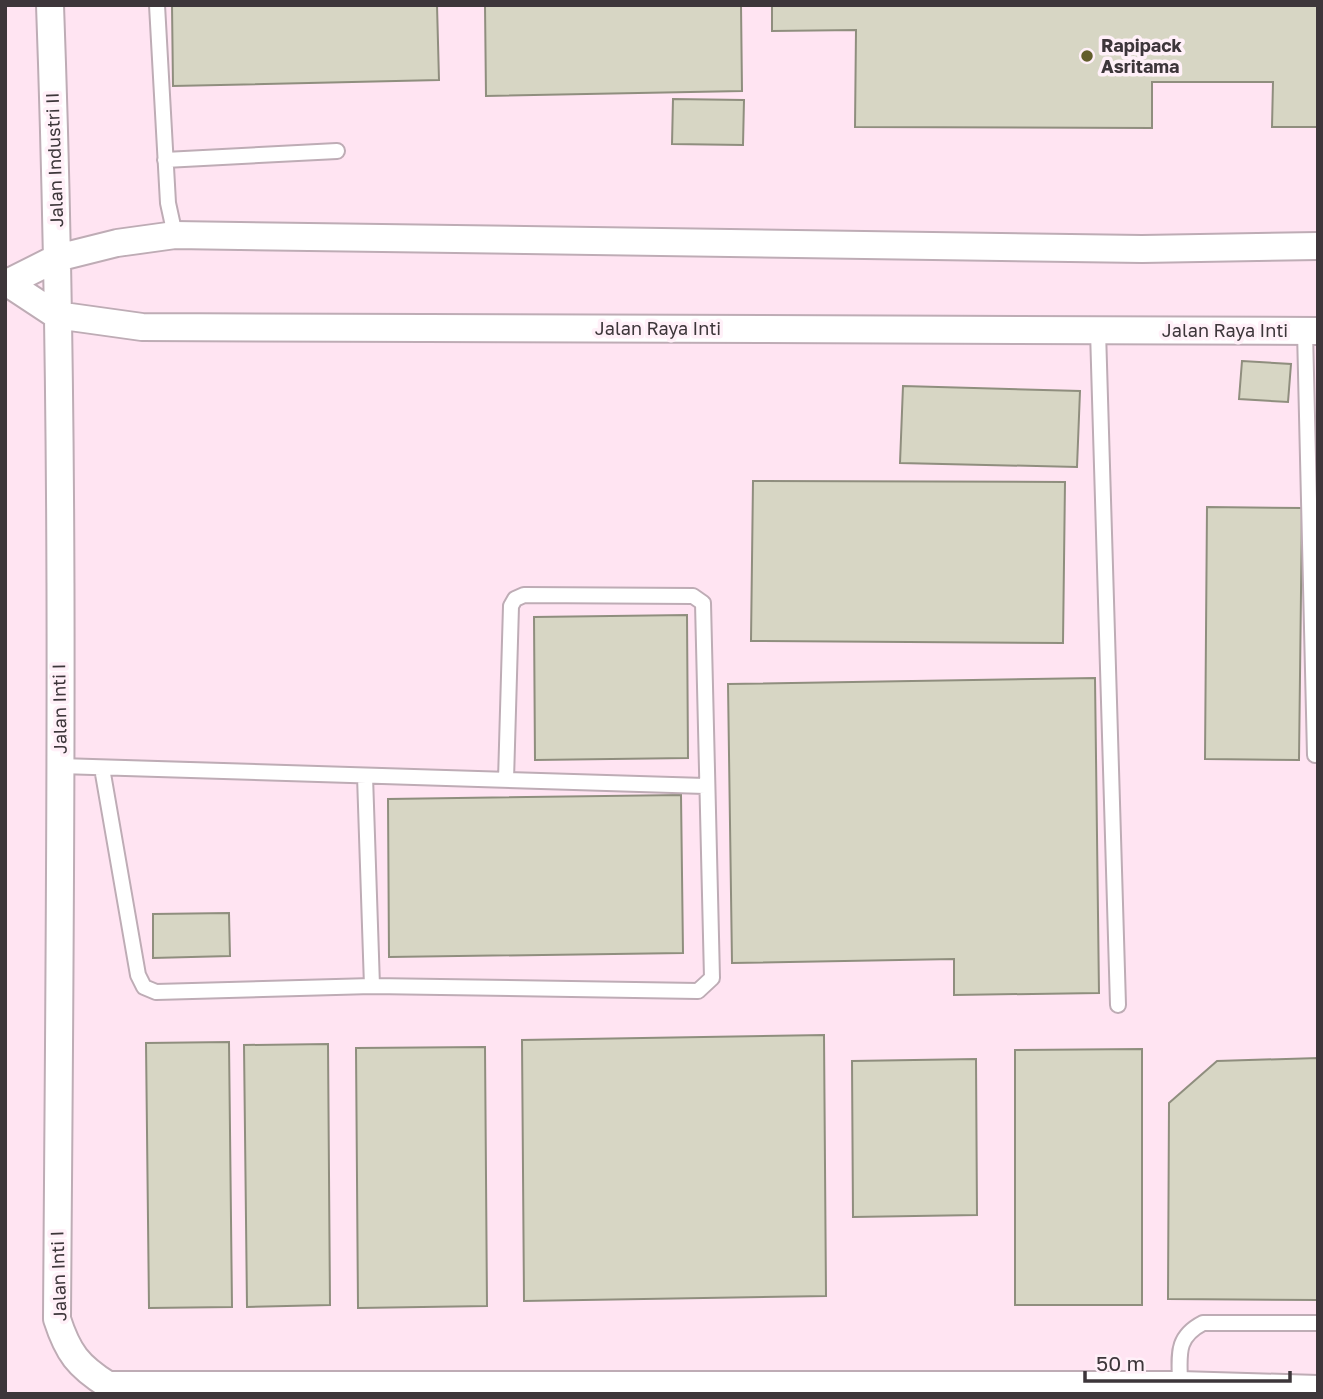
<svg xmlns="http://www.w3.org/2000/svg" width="1323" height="1399" font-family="'Golos Text',sans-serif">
  <rect width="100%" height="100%" fill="#fff0f8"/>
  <path fill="#ffe4f2" d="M5 5H1318V1394H5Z"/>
  <path fill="#d7d6c4" stroke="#8f8e7e" stroke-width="2" d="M172 5H437L439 80 173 86Z
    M485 5H741L742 91 486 96Z
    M772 5H1318V127H1272L1273 82H1152V128L855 127 856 30 772 31Z
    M673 99 744 100 743 145 672 144Z
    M1242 361 1291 364 1288 402 1239 399Z
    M903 386 1080 391 1077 467 900 463Z
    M753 481 1065 482 1063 643 751 641Z
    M1207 507 1302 508 1299 760 1205 759Z
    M687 615 688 758 535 760 534 617Z
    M1095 678 1099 993 954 995V959L732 963 728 684Z
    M681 795 683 953 389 957 388 799Z
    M229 913 230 956 153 958V914Z
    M824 1035 826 1296 524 1301 522 1040Z
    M229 1042 232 1307 149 1308 146 1043Z
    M328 1044 330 1305 247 1307 244 1045Z
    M485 1047 487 1306 358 1308 356 1048Z
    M1142 1049V1305H1015V1050Z
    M1318 1058V1300L1168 1299 1169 1103 1217 1061Z
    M976 1059 977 1215 853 1217 852 1061Z"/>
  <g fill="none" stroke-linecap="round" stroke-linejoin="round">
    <g stroke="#beacb5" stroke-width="18">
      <path id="lane" d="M157 5 168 203 175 235
        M165 160 337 151
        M1098 331 1118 1005
        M1305 331 1315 755
        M60 766 705 786
        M102 768 138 975 144 987 156 992 372 986 698 991 712 978 703 603 693 596 524 595 515 599 511 606 506 780
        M365 776 372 986
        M1180 1385C1180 1357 1174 1338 1203 1323H1318"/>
    </g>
    <g stroke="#beacb5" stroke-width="30">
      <path id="street" d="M50 5C66 443 60 881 57 1319 68 1353 78 1366 108 1385H1180L1318 1389
        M5 284 57 258 117 243 175 235 1142 249 1318 246
        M9 284 56 315 142 327 1318 331"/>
    </g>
    <use href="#lane" stroke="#fff" stroke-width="14"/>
    <use href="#street" stroke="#fff" stroke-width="26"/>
  </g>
  <circle fill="#625e2b" stroke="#fff0f8" stroke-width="2.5" cx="1087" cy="56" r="7"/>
  <g text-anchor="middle" stroke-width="7" stroke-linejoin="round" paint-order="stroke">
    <g font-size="18" font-weight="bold" fill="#3d363a" stroke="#fff0f8" text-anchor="start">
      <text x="1101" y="52">Rapipack<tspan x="1101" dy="21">Asritama</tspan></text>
    </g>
    <g font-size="18" fill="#3d363a" stroke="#fff0f8">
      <text transform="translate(55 160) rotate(-92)" y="6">Jalan Industri II</text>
      <text x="658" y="335">Jalan Raya Inti</text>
      <text x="1225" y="337">Jalan Raya Inti</text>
      <text transform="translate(60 709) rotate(-91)" y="6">Jalan Inti I</text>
      <text transform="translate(59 1276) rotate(-92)" y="6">Jalan Inti I</text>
    </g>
  </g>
  <rect width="1323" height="1399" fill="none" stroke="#3d363a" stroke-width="14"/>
  <path d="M1085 1371v10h205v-10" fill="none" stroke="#3d363a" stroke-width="3.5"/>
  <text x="1096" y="1371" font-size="21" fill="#3d363a" stroke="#fff0f8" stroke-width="5" paint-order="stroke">50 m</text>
</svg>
